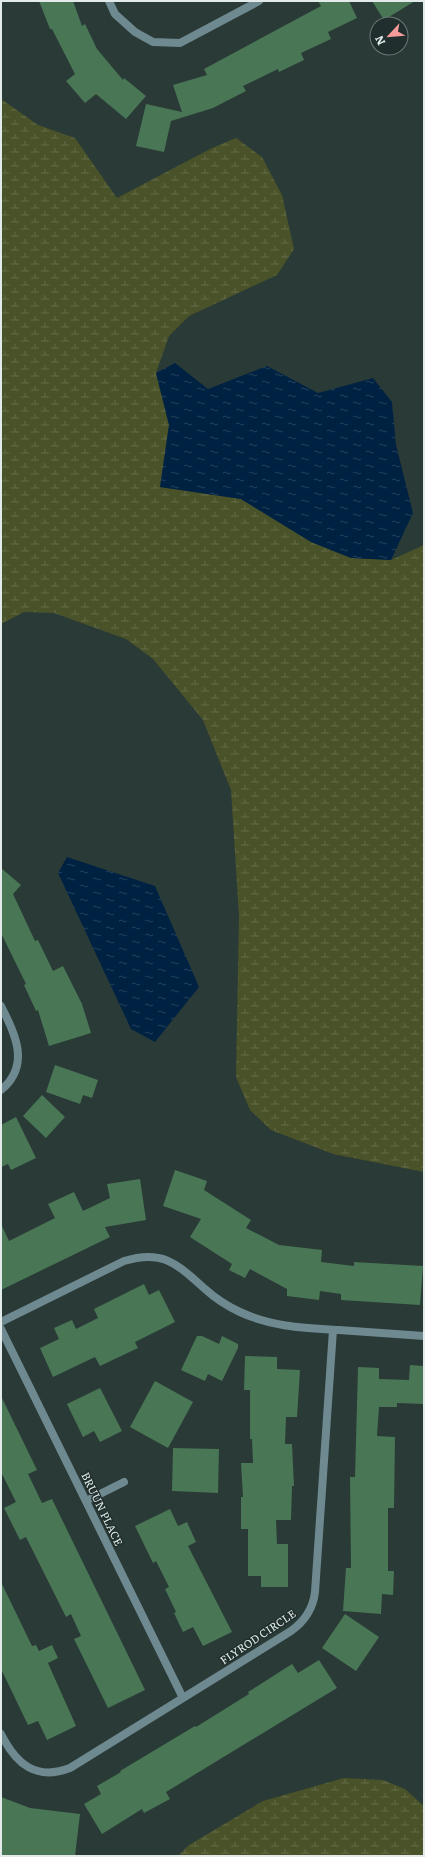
<svg xmlns="http://www.w3.org/2000/svg" width="425" height="1857" font-family="Literata,serif">
  <defs>
    <pattern id="wetland-marsh" width="20" height="14" patternUnits="userSpaceOnUse"><rect width="20" height="14" fill="#495228"/><path d="M1 5h8M5 5V1M11 12h8M15 12V8" fill="none" stroke="#636b47"/></pattern>
    <pattern id="water-ripples" width="26" height="14" patternUnits="userSpaceOnUse"><rect width="26" height="14" fill="#002242"/><path d="M2 4q2-2 4 0t4 0M15 11q2-2 4 0t4 0" fill="none" stroke="#25425d"/></pattern>
  </defs>
  <rect width="100%" height="100%" fill="#2a3a37"/>
  <path fill="url(#wetland-marsh)" d="M1 99 38 125 75 138 117 198 212 148 236 138 262 157 282 195 294 249 277 275 189 316 169 336 156 373 169 425 160 487 241 499 311 542 351 558 391 560 424 545V1172L333 1154 271 1130 250 1110 236 1077 239 916 231 790 203 720 153 659 126 639 54 613 24 612 1 624Z
    M344 1778 383 1780 405 1789 424 1806V1856H178L189 1845 263 1801Z"/>
  <path fill="url(#water-ripples)" d="M175 363 208 389 267 366 318 393 373 378 392 402 396 445 413 513 391 560 351 558 311 542 241 499 160 487 169 425 156 373Z
    M67 857 155 886 199 987 155 1042 131 1029 58 873Z"/>
  <path fill="#497655" d="M39 1H73L82 26 85 24 97 49 123 80 124 78 146 96 126 119 96 94 85 103 66 81 75 74 52 29H50Z
    M318 1H349L357 18 328 32 331 39 301 53 304 60 279 72 278 69 243 86 246 91 213 108 171 121 164 152 136 146 146 104 182 112 173 85 207 75 204 69 321 6Z
    M372 1H415L384 20Z
    M1 868 21 885 13 894 35 941 38 940 53 971 63 966 82 1004 91 1033 49 1046 38 1010 36 1011 24 985 26 984 1 933Z
    M55 1065 98 1080 92 1098 83 1095 80 1104 46 1092Z
    M42 1095 65 1117 46 1138 23 1116Z
    M16 1117 36 1158 11 1170 8 1164 1 1167V1125Z
    M175 1170 207 1181 204 1190 251 1220 246 1228 279 1245 322 1250 321 1262 354 1266V1262L423 1266 420 1305 341 1300V1294L320 1291 319 1300 287 1296V1289L250 1269 245 1278 229 1270 232 1264 190 1237 201 1219 163 1206Z
    M140 1179 146 1220 105 1227 110 1237 1 1290V1224L9 1241 55 1218 48 1204 74 1192 83 1211 110 1198 107 1184Z
    M144 1284 149 1295 159 1290 175 1322 135 1342 138 1348 100 1366 95 1357 53 1377 40 1348 59 1339 54 1328 72 1320 76 1329 98 1318 94 1309Z
    M197 1336H202L219 1344 222 1336 238 1344V1348L222 1381 208 1374 205 1381 181 1370Z
    M245 1356 277 1357V1369L300 1370 297 1417H286L285 1444H292L294 1486H292L291 1520H276L277 1544H288V1587H261V1576H248V1529H241V1497H243L241 1463H253L252 1439H250V1390H244Z
    M410 1365 424 1366V1404L397 1403V1407H379L377 1436 395 1437 394 1508H388V1571H394L393 1595 382 1594 381 1614 343 1611 346 1568H351L350 1477H355L358 1367 379 1368V1379L409 1380Z
    M155 1381 193 1402 168 1448 130 1427Z
    M100 1388 122 1431 100 1442 94 1431 83 1437 67 1404Z
    M1 1396 37 1470 28 1474 42 1503 52 1499 145 1690 108 1708 74 1639 81 1636 71 1614 66 1617 26 1537 20 1540 4 1508 16 1502 1 1472Z
    M173 1448 219 1449 218 1493 172 1491Z
    M170 1509 178 1526 187 1522 196 1542 188 1546 232 1632 203 1646 193 1627 183 1632 174 1613 176 1612 165 1589 169 1587 156 1561 153 1563 135 1526Z
    M1 1582 32 1646 36 1645 39 1651 52 1645 58 1658 48 1663 76 1726 47 1740 38 1721 28 1725 1 1669Z
    M345 1614 379 1637 356 1671 322 1648Z
    M319 1660 337 1688 166 1792 170 1799 144 1813 142 1809 102 1834 84 1804 101 1794 97 1786 121 1772 120 1771 195 1726 196 1727 249 1694 248 1692 292 1664 298 1673Z
    M1 1797 30 1808 80 1814 75 1856H1Z"/>
  <g fill="none" stroke-linecap="round" stroke-linejoin="round">
    <path stroke="#6f8991" stroke-width="8" d="M109 1 115 14 135 32 153 42 180 43 259 1
      M1 1006C15 1034 31 1065 1 1090
      M1 1322 124 1261C163 1249 177 1264 205 1289 215 1298 227 1306 240 1312 272 1327 304 1328 339 1330 367 1332 396 1334 424 1336
      M1 1329 183 1698
      M86 1501 124 1482
      M1 1734C16 1764 36 1781 70 1768L291 1631C305 1621 313 1609 315 1592L333 1330"/>
  </g>
  <g text-anchor="middle" stroke-width="3" stroke-linejoin="round" paint-order="stroke">
    <g font-size="11" fill="#e2ebea" stroke="#202f2d">
      <text transform="translate(102 1509) rotate(64)" y="4">BRUUN PLACE</text>
      <text transform="translate(258 1637) rotate(-34)" y="4">FLYROD CIRCLE</text>
    </g>
  </g>
  <rect width="425" height="1857" fill="none" stroke="#e2ebea" stroke-width="4"/>
  <g transform="translate(389 36) rotate(244)"><circle r="19" fill="#202f2d" stroke="#6e7a79"/>
  <path d="M0-3L7 15L0 10L-7 15Z" fill="#f59b9a"/>
  <text y="-6" font-size="11" font-weight="bold" text-anchor="middle" fill="#e2ebea">N</text>
  </g>
</svg>
